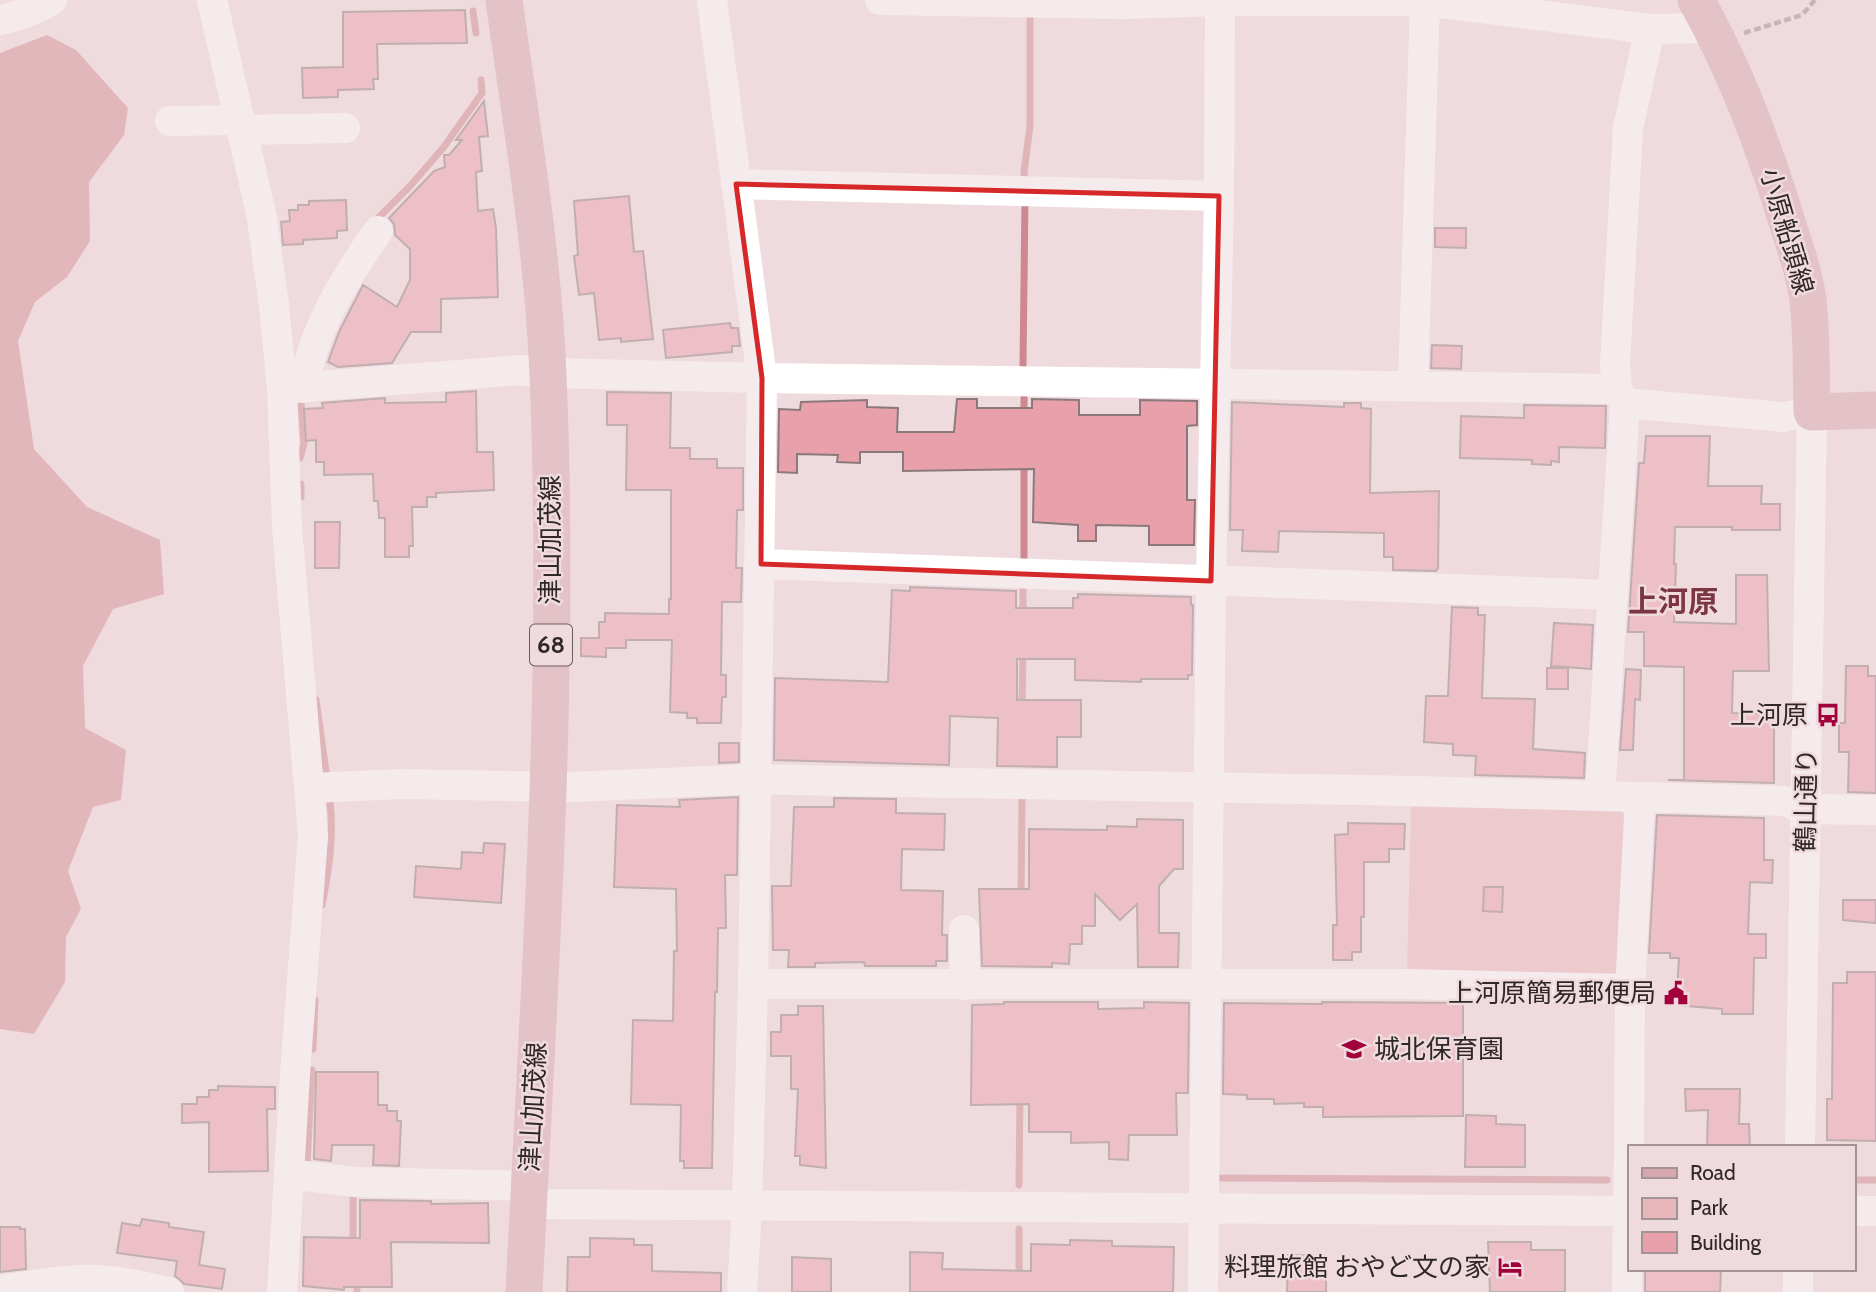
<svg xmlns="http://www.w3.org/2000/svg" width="1876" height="1292" font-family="Cabin,'Noto Sans JP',sans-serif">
  <rect width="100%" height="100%" fill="#efdbdd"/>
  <path fill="#e8b6bb" d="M1411 807 1620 810 1631 826 1617 974H1407Z"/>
  <path fill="#d18c94" d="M47 35 76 50 128 108 124 135 89 182 90 241 67 277 35 302 18 341 34 449 87 507 160 540 164 594 113 609 83 666 85 728 126 750 121 800 93 807 68 871 81 909 66 937 65 982 34 1034 0 1029V53Z"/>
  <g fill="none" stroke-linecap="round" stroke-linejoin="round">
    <path stroke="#ce8891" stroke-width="7" d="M473 11 476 33
      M1025 184 1024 172 1030 126V8
      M374 222 411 185 443 148 482 93 481 80
      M1023 365 1025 200
      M1024 398V415
      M300 458 304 444 301 403
      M1024 462V557
      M301 484V497
      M1023 618V583
      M316 700 327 778
      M1022 709 1023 651
      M1021 899 1022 798
      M322 905C329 870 334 837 330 802
      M313 1049 315 1000
      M307 1164 312 1070
      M1216 1178 1607 1180
      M1853 1180H1876
      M1019 1185 1020 1095
      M1019 1229V1292
      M353 1245V1196
      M356 1277 357 1292"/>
  </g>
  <path fill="#e8a1aa" stroke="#8b797b" stroke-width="2" d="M465 10 467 43 377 44 378 79H373L374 89 338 90V97L303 98 302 68 343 67V12Z
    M484 101 488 136 479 137 482 171 476 172 478 211 493 209 496 228 498 297 441 299V332H411L392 363 338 367 328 362 339 332 363 285 397 307 410 280V249L395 235 394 224 389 218 434 171 445 167 444 155H449L462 140H456Z
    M629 196 634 252 643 251 653 339 621 342V338L599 340 594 293 579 295 574 256 578 255 574 201Z
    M346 200 347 230 337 231V238L303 240V244L283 245 281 222 290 221 289 210H298V205H309V201Z
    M1435 228H1466V248L1435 247Z
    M730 323 731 328H738L740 346H732V352L666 358 663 330Z
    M1432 345 1462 346 1461 369 1431 368Z
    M476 391 477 452H493L494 490 436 493V497H427V507H412L413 546H409V557H385V518H379L378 501H374L373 474 324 475V462H316V440L306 441 304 409 323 408 322 403 385 398V403L446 402V393Z
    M607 392 671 393 670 448H690V459H717V468H743V510H737L736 568H742L741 602H722L721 675H726V697H722L721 723H697V718H687V713L670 712 672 640H626V648H606V657L581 656V638H599V622H605V613L669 614V599H671V490H626L627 425H607Z
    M957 399H977V408H1032V399L1079 400V415H1140V400L1197 401V425L1187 426V500H1195L1194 545H1149V526L1096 525V541H1078V525L1033 522 1034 469 903 471V452H860V463L837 462 838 455 797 454V473L778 472 779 409 800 410 801 402 867 400V407L898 408 897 432H954Z
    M1232 402 1344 407V403H1361V408L1371 409 1370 493 1439 491 1438 568 1436 571 1393 570V557H1384V533L1279 531 1278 552 1242 551 1243 530H1230Z
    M1524 405 1606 406 1605 448 1559 447V462L1551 461V465L1532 464V460L1460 458 1461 416 1524 418Z
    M1646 436H1710L1708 486H1762L1761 504H1780V530H1732V527H1675L1674 564H1676L1674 622 1736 624V575H1767L1769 671H1733L1732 713 1774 714V783L1668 780H1684V667L1644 666V632H1628L1639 463H1644Z
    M315 522H340L339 568H315Z
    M910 587 1016 591V608H1073V598H1078V594L1191 597V605H1193L1192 675H1188V679H1141V682L1075 680V659H1017V700H1081V737H1057V767L997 766 998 718 950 716 949 765 774 760 775 678 888 682 892 590 910 591Z
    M1452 607 1478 608V615H1485L1482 698 1535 699 1533 749 1585 753 1584 778 1475 775 1476 756 1453 755V744L1424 742 1426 696H1448Z
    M1554 623 1593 625 1591 669 1551 666Z
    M1846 666H1868V676H1876V793L1848 792 1849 752H1839V723H1845Z
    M1547 668H1568V689H1547Z
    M1626 669 1641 670 1640 700 1635 699 1633 750H1620Z
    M719 743H739V762L719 763Z
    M738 797 737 875H725L726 928H718L717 992H715L712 1168H684V1161H680L681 1105 631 1104 633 1020 673 1021 674 951H677L676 889 614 887 617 805 680 807 679 800Z
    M834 798 896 799V813L945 814 944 850 902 849 901 890 943 891 942 935H947V961H936V966H865L864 962 815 963V967H788L789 950H773L772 886H791L794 807H834Z
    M1657 815 1764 818V860H1773L1772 883 1750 882 1748 934H1766V958H1754L1753 1014H1722V1009L1676 1005 1679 958H1670V953H1649Z
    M1137 819 1183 820V869H1174L1159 886V933H1179L1178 967H1138L1137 904 1120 920 1095 894V926H1082V944H1070L1069 964 1052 963V967L982 966 979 889H1029V829L1107 830V826L1137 827Z
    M1348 823 1405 824 1404 849H1389V862H1364V917H1361V952H1352V960H1333V925H1337L1335 835 1348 834Z
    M484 843 505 844 501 903 414 897 416 866 461 869 462 852 483 853Z
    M1484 887H1503L1502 912 1483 911Z
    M1843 900H1876V923L1843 920Z
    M1847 972H1876V1141L1827 1140V1099H1832L1833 983H1847Z
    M1004 1002H1098V1009L1144 1008V1002L1189 1003 1188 1093H1176L1177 1135H1129L1128 1160 1109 1159V1142L1071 1143V1132H1029V1104L971 1105 972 1005 1004 1004Z
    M1322 1002 1463 1003V1116L1323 1117V1107H1304V1103L1274 1104V1099H1247V1095L1223 1094 1224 1003 1322 1004Z
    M798 1006H823L826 1168 800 1165V1156H795L798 1089H791V1056H771V1032H781V1015H798Z
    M316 1072H378V1105H387V1111H397V1121H401L399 1166 373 1165 374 1145H332L331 1161 314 1159Z
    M218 1086 275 1087V1109H267L268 1171 209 1172V1122L182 1123V1104H197V1097H209V1090H218Z
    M1685 1089H1740L1739 1124H1749L1750 1147H1707L1708 1110 1686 1111Z
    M1466 1115 1496 1116V1124L1525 1125V1167H1465Z
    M360 1200 431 1201V1204L488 1203 489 1243 391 1242 392 1287H344V1290L303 1286 304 1237 360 1238Z
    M142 1219 169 1223V1227L204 1232 199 1265 225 1269 222 1289 184 1284 175 1276 177 1261 117 1253 122 1223 140 1226Z
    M0 1227H20V1229H25L26 1269 0 1272Z
    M590 1238 634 1239V1245H652V1271L721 1273V1292H567L568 1257H590Z
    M1070 1240 1112 1241V1246L1174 1247 1173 1292H910V1252L943 1253 942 1269 1031 1271V1244L1070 1245Z
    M1488 1242H1531V1250H1565V1292H1490Z
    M1288 1255 1326 1256V1292H1287Z
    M792 1257 831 1259V1292H792Z
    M1645 1270 1721 1271 1720 1292H1645Z"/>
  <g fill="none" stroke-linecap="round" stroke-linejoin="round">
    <path stroke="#968889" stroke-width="4.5" stroke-dasharray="7 3.5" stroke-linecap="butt" d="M1744 33 1802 15 1815 0"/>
    <path stroke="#fff" stroke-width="30" d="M212 0 262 218 274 305 282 389 287 527 313 836 295 1074 282 1292
      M712 0 762 378 753 984 747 1207 742 1292
      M880 0 1124 4 1220 1H1425L1650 29 1712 28
      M0 20C19 16 36 10 52 0
      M170 121 241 120
      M243 130 345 128
      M736 184 1219 196
      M1413 386 1425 1
      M304 388C312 330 346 277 378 231
      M282 389 520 370 548 373 762 378 1617 389
      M1625 403 1783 417 1812 412 1800 1147
      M761 564 1612 595
      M310 788 402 784 571 787 756 779 843 781 1415 791 1785 801 1805 809 1876 810
      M1600 796 1625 403 1617 389 1615 365 1628 128 1650 29
      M964 930 965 985
      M753 984H1406L1630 989
      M1629 1147 1630 989 1640 798
      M289 1174 355 1182 529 1186
      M528 1204 1629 1211
      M1853 1211H1876
      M0 1290C32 1286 66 1278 98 1280 122 1281 145 1287 169 1292
      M1203 1292 1211 581 1219 196 1220 1
      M1627 1292 1629 1149
      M1798 1292V1269"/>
    <path stroke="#d6a7ad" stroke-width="37" d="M504 0C521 124 543 249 548 375 561 680 539 987 524 1292
      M1696 0C1735 69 1764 146 1787 222 1796 250 1807 281 1809 310 1812 344 1811 378 1812 412L1876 410"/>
  </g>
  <path d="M0 0H1876V1292H0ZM736 184 1219 196 1211 581 761 564 762 378Z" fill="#efdbdd" fill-opacity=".55" fill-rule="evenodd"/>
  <path fill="none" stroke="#d62828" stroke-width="5" stroke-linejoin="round" d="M736 184 1219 196 1211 581 761 564 762 378Z"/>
  <defs>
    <g id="bus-bare" transform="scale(1.89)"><path d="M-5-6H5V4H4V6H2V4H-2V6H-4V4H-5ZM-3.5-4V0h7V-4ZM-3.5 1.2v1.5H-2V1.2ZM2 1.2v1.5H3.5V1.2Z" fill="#a1023c" stroke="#efdbdd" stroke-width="2.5" paint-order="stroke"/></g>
    <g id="civic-bare" transform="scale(1.89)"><path d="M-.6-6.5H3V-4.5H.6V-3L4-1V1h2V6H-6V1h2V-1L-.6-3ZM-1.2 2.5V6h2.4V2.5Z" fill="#a1023c" stroke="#efdbdd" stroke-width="2.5" paint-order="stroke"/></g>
    <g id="school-bare" transform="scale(1.89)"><path d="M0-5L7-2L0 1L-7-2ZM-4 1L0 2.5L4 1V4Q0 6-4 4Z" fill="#a1023c" stroke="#efdbdd" stroke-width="2.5" paint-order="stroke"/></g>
    <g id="hotel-bare" transform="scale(1.89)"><path d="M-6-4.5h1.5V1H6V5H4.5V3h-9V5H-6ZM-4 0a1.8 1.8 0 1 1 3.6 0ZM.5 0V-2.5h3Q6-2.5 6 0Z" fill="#a1023c" stroke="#efdbdd" stroke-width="2.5" paint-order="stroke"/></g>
  </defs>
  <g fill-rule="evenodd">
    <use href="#bus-bare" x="1828" y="715"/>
    <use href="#civic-bare" x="1676" y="993"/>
    <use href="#school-bare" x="1354" y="1049"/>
    <use href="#hotel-bare" x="1510" y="1267"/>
  </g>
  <g text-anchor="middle" stroke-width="5" stroke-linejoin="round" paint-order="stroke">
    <rect fill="#efdbdd" stroke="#695d5e" stroke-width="2" x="530" y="624.5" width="42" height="41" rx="5"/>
    <g font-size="24" font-weight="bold" fill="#2f2728">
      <text x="551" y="653">68</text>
    </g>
    <g font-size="26" fill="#2f2728" stroke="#efdbdd">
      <text transform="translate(1787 231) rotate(74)" y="9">小原船頭線</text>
      <text transform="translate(550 540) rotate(-90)" y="9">津山加茂線</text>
      <text transform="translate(1806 800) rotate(-89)" y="9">鶴山通り</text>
      <text transform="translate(533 1107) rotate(-87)" y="9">津山加茂線</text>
    </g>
    <g font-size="26" fill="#2f2728" stroke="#efdbdd" text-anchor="end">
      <text x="1808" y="724">上河原</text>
      <text x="1656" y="1002">上河原簡易郵便局</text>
      <text x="1374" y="1058" text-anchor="start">城北保育園</text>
      <text x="1490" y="1276">料理旅館 おやど文の家</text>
    </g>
    <g font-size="30" font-weight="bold" fill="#7c3542" stroke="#efdbdd">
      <text x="1673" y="612">上河原</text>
    </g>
  </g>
  <rect x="1628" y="1145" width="228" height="126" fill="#efdbdd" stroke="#a29395" stroke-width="2"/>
  <rect x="1642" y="1168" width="35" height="10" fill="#d6a7ad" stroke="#a29395" stroke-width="2"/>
  <text x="1690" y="1180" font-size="21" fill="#2f2728">Road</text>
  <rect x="1642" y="1198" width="35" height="21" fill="#e8b6bb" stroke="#a29395" stroke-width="2"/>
  <text x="1690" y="1215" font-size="21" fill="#2f2728">Park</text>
  <rect x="1642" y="1232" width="35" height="21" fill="#e8a1aa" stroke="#a29395" stroke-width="2"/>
  <text x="1690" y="1250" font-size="21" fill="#2f2728">Building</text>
</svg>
